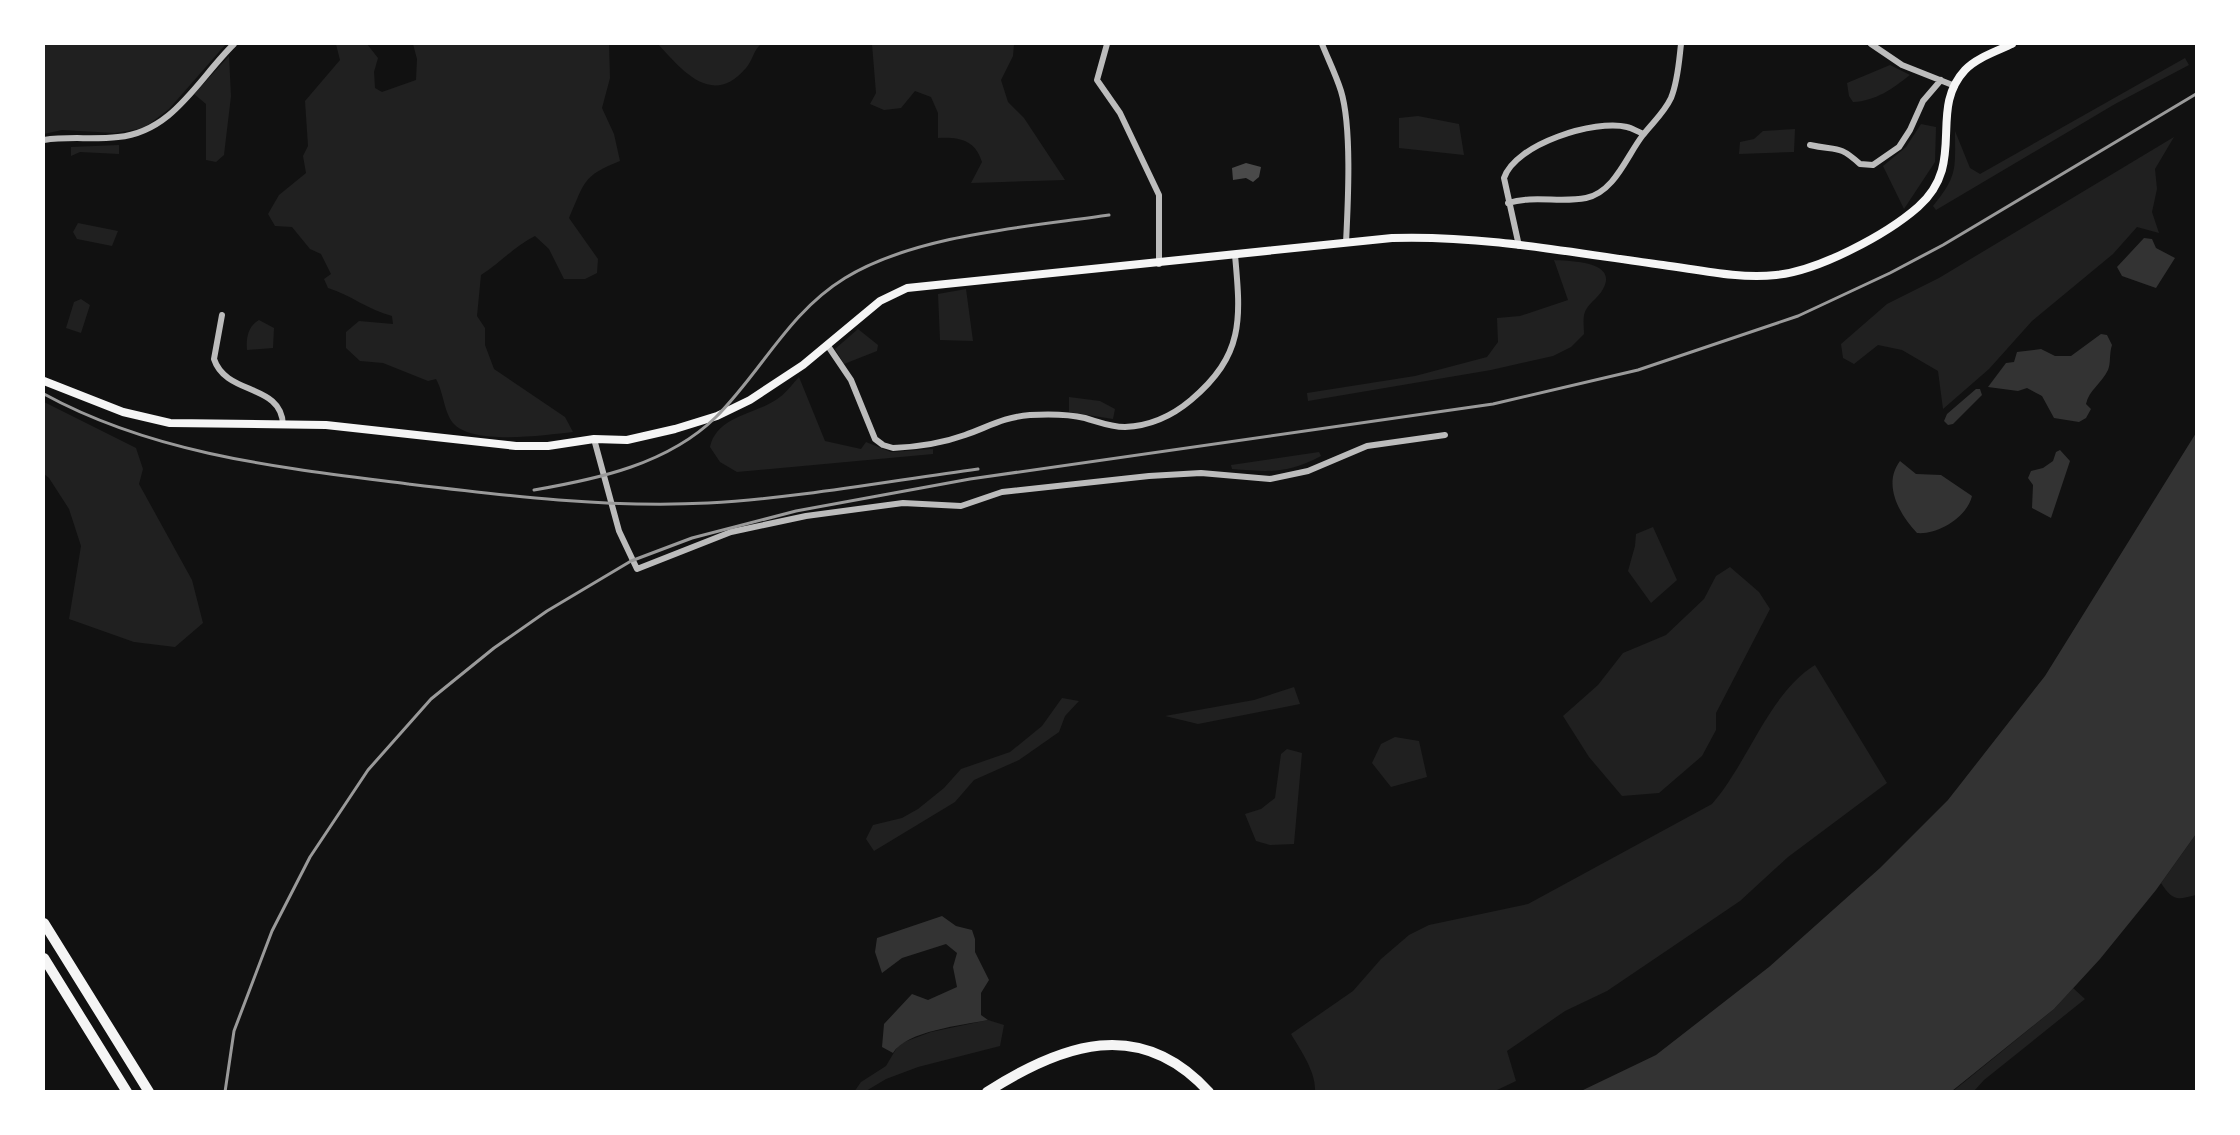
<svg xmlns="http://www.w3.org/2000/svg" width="2240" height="1135" font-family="'Times New Roman',serif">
  <rect width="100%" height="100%" fill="#111"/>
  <path fill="#202020" d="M44 44H226L169 109 144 128 115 133 62 130 44 134Z
    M336 44H367L378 58 374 72 375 88 382 92 416 80 417 59 413 44H609L610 78 602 108 614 134 620 161C582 176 585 182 569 218L598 259 597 273 585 279H564L549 249 535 236C515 246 501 262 481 275L477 316 485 328V345L494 369 565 417 573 432C545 435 476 445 455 425 444 415 444 393 436 379L428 381 383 363 360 361 346 348V332L359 321 393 324 392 316C368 310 351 295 328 288L324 279 331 274 321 254 310 249 292 227 275 226 268 214 279 195 306 173 303 156 308 146 305 101 340 60Z
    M658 44H761C753 51 753 60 746 68 712 108 682 70 658 44Z
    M872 44H1014L1013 56 1001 80 1008 102 1024 118 1065 180 971 183 982 162C975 140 960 137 938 138V113L931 97 915 91 901 108 884 110 870 104 876 93Z
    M229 56 231 96 224 155 216 162 206 160V104L194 94Z
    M2185 58 2189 65 2115 104 1936 210 1933 206C1958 175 1955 169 1955 131L1970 168 1980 174Z
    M1890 65 1910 75C1892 89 1876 101 1853 102L1849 96 1847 83Z
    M1418 116 1459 124 1464 155 1399 148V118Z
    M1921 124 1936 127 1935 162 1904 209 1883 166 1906 147Z
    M1795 129 1794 152 1739 154 1740 142 1754 139 1763 131Z
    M2174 137 2155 169 2157 189 2152 212 2159 233 2137 227 2113 254 2032 321 1989 369 1943 409 1938 371 1902 350 1878 345 1854 364 1843 358 1841 344 1887 304 1939 278Z
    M119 145V154L80 152 71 156V147Z
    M78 223 118 231 112 246 77 239 73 232Z
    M1554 260C1569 261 1619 261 1603 289 1598 299 1587 303 1584 315 1583 321 1584 328 1584 334L1571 347 1553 356 1491 370 1308 401 1307 393 1415 376 1487 357 1498 342 1497 318 1520 316 1568 300Z
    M966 289 973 341 940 340 938 294Z
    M81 299 90 305 81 333 66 328 74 302Z
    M259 320 274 328 273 348 247 350C246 338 248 326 259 320Z
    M858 329 878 345 877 351 844 364 835 349Z
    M799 377 825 441 861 449 866 442 891 452 933 449V454L737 472 720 462 710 447C717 415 757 415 780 397 787 392 793 383 799 377Z
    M1069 397 1100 401 1115 409 1113 419 1069 412Z
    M44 402 136 448 143 469 139 484 192 580 203 623 175 647 134 642 69 619 81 546 69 509 49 478 44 474Z
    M1319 452 1321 456C1287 474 1269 472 1232 469L1231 465Z
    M1653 527 1677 580 1651 603 1628 571 1635 546 1636 534Z
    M1730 567 1759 592 1770 609 1716 713V730L1702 756 1659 793 1622 796 1589 757 1563 716 1598 685 1623 653 1666 635 1704 599 1716 576Z
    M1815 665 1887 783 1788 857 1740 901 1607 991 1565 1011 1507 1051 1516 1081 1495 1091H1315C1316 1072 1301 1051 1291 1034L1353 991 1381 959 1409 935 1429 925 1528 904 1712 804C1748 763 1769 693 1815 665Z
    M1294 687 1300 704 1198 724 1165 716 1254 700Z
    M1062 698 1079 701 1065 716 1059 732 1019 760 974 780 955 802 874 851 866 839 873 825 902 818 918 809 944 788 961 769 1010 752 1042 726Z
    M1395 737 1419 741 1427 777 1391 787 1372 763 1381 744Z
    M1287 749 1302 753 1294 844 1270 845 1256 841 1245 814 1261 809 1275 798 1281 754Z
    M2196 834V895C2176 900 2173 901 2161 883Z
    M2073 988 2085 999 1984 1080 1974 1091 1952 1092 2054 1009Z
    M988 1020 1004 1025 1000 1046 918 1067 886 1079 866 1091 854 1092 861 1082 886 1066 899 1044 931 1032Z"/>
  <path fill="#333" d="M2144 238 2152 239 2156 248 2175 258 2156 288 2122 276 2117 267Z
    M2101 334 2107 335 2112 345C2109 354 2111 363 2108 370 2102 383 2089 390 2086 404L2091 409 2086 418 2079 422 2054 418 2042 396 2027 388 2018 391 1988 387 2006 363 2014 362 2017 352 2041 349 2055 356H2071Z
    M1976 389H1980L1982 395 1953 424 1948 425 1944 421 1947 414Z
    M2196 433V834L2156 890 2100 959 2054 1009 1952 1091H1581L1656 1055 1769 967 1880 868 1948 800 2045 676Z
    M2060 450 2070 461 2051 518 2032 508 2033 485 2028 478 2031 471 2043 468 2053 461 2056 452Z
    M1900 461 1916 474 1941 475 1972 496C1967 517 1938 535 1917 533 1900 515 1882 485 1900 461Z
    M942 916 956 926 972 930 975 939V952L989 980 981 993V1015L988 1020C963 1025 906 1031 893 1053L882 1047 884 1024 912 994 928 1000 957 987 953 967 957 953 946 944 902 958 882 973 875 952 877 938Z"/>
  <path fill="#4a4a4a" d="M1246 163 1261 167 1259 177 1253 182 1246 178 1233 180 1232 168Z"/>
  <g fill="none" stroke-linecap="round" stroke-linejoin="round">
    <path stroke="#bcbcbc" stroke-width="6" d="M1107 44 1097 80 1120 113 1159 195V264
      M1322 44C1328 59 1336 75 1341 91 1352 127 1348 203 1346 243
      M1871 44 1902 65 1955 86
      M44 140C68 136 93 140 118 137 173 132 198 79 234 44
      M1810 145C1837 151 1838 144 1860 164L1873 165 1899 147 1910 130 1923 101 1941 80
      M1508 203C1534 195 1560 203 1586 198 1615 192 1627 155 1643 135 1653 122 1664 113 1671 98 1678 81 1679 61 1681 44
      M1519 246 1504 178C1515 144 1595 119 1627 127 1632 128 1638 132 1644 134
      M222 315 214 359C226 396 282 383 283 425
      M828 346 851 380 875 439 883 445 893 448C916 447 943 443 965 435 988 427 1004 417 1030 415 1048 414 1068 414 1085 418 1099 422 1111 427 1125 427 1150 426 1172 416 1191 400 1244 355 1241 320 1235 255
      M594 439 619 531 637 569 731 532 806 516 903 503 961 506 1002 492 1149 476 1201 473 1270 479 1308 471 1367 446 1445 435"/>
    <path stroke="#f5f5f5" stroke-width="8" d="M44 381 123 412 170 423 326 425 516 446H548L594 439 627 440 675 429 717 416 750 400 803 365 880 301 907 288 1392 238C1482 235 1574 253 1663 265 1700 270 1739 279 1776 275 1818 271 1886 235 1918 207 1968 163 1927 111 1965 70 1976 58 1997 51 2012 44"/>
    <path stroke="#f5f5f5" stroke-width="10" d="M44 923 149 1092
      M44 958 127 1092
      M987 1092C1062 1044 1140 1016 1209 1092"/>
    <path stroke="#9a9a9a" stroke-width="3" d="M44 394C155 455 284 468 408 484 508 496 607 508 708 503 798 498 889 481 978 469
      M534 490C598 479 668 464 716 417 762 371 788 313 845 278 915 235 1027 227 1109 215
      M225 1092 234 1031 272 931 310 857 368 770 431 699 494 648 547 611 631 561 692 538 796 511 970 479 1493 404 1638 370 1798 316 1890 273 1943 245 2196 94"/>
  </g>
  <rect width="2240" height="1135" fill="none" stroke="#ffffff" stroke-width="90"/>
</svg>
